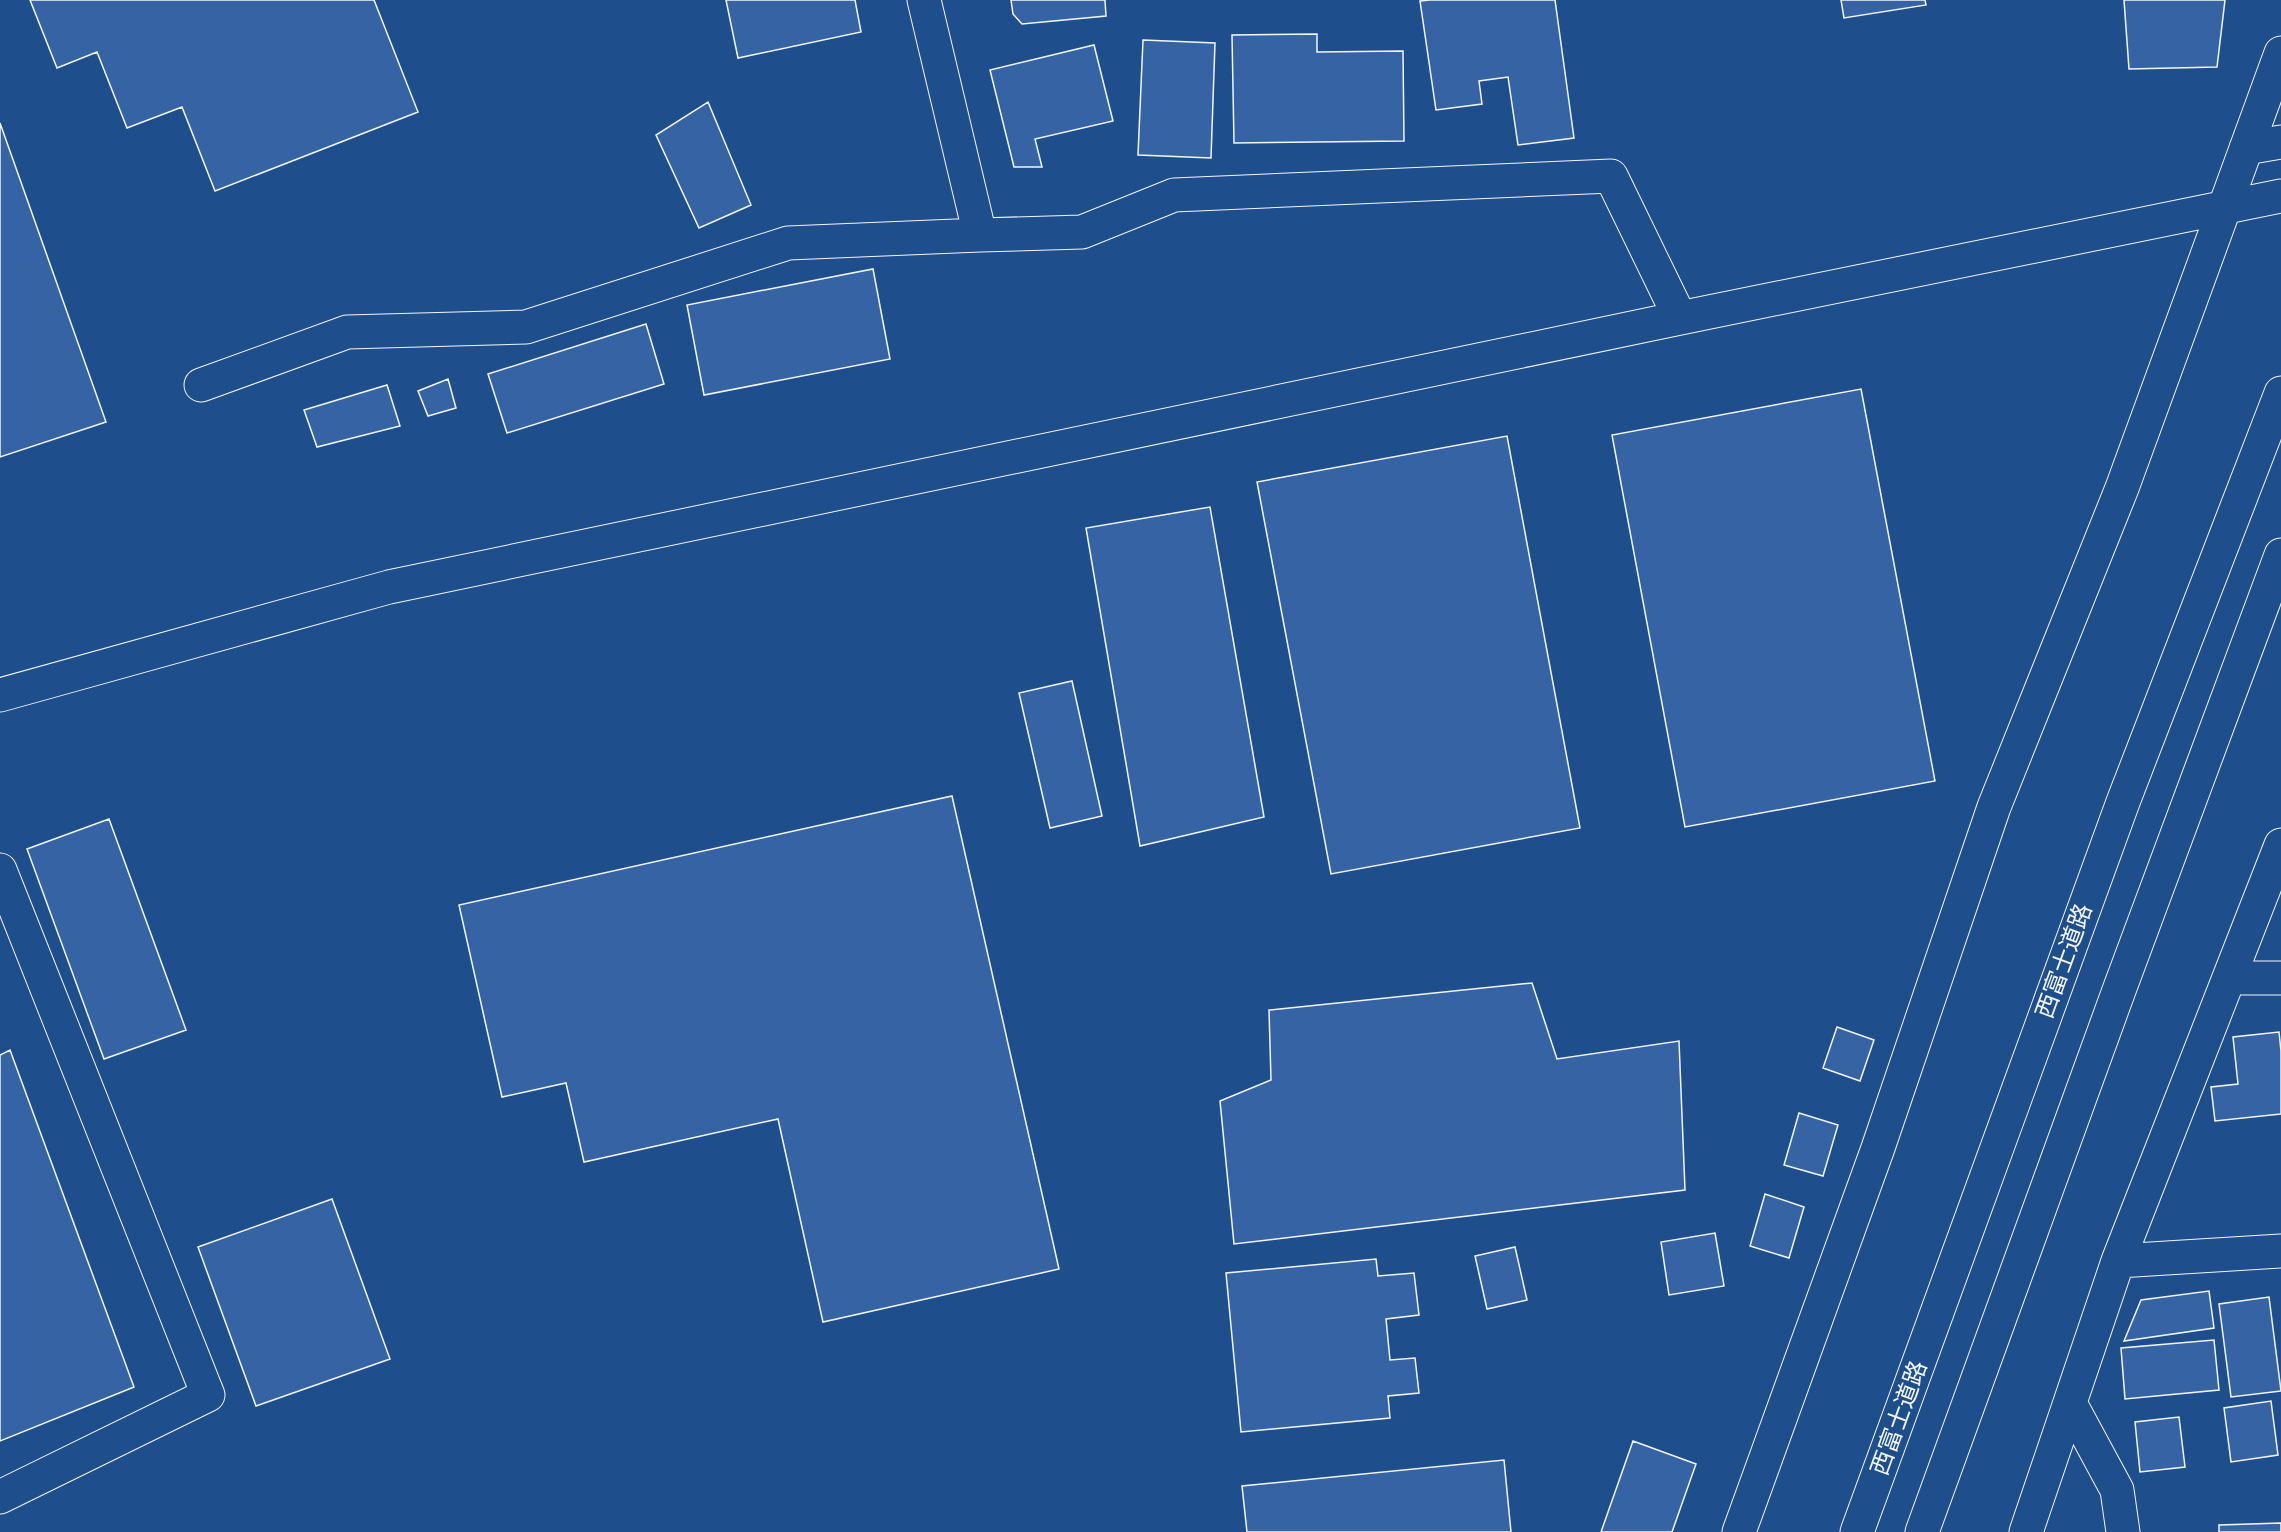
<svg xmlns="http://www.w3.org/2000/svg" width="2281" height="1532" font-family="Jost,'Noto Sans JP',sans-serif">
  <rect width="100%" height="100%" fill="#1f4e8c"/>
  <path fill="#3563a3" stroke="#f2f6ff" stroke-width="1.5" d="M30 0H374L418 112 215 191 182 107 127 128 97 52 57 68Z
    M726 0H855L861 32 738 58Z
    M1011 0H1105L1106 16 1022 24 1013 14Z
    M1430 0H1555L1574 138 1518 145 1508 77 1479 81 1482 104 1436 110 1420 1Z
    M1841 0H1925L1926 5 1844 18Z
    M2124 0H2225L2217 67 2129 69Z
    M1317 34V52L1403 51 1404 141 1234 143 1232 35Z
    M1143 40 1215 43 1211 158 1138 155Z
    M1094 45 1113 121 1035 139 1042 167H1014L990 70Z
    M708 102 751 205 699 228 656 135Z
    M0 123 106 422 0 457Z
    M873 269 890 359 704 395 687 305Z
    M646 324 664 384 507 433 488 374Z
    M448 379 456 408 428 416 418 391Z
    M387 385 400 426 317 447 304 410Z
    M1861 389 1935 781 1685 827 1612 435Z
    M1507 436 1580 828 1331 874 1257 482Z
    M1210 507 1264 817 1140 846 1086 528Z
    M1072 681 1102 816 1050 828 1019 693Z
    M952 796 1059 1269 823 1322 778 1119 584 1162 566 1083 502 1097 459 905Z
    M109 819 186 1030 104 1059 27 849Z
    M1532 983 1557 1059 1679 1041 1685 1190 1234 1244 1220 1101 1271 1080 1269 1010Z
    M1837 1027 1874 1040 1860 1081 1823 1068Z
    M2279 1032 2281 1051V1114L2215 1121 2211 1087 2238 1084 2233 1037Z
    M10 1050 134 1387 0 1441V1055Z
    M1799 1113 1838 1125 1823 1176 1784 1165Z
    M1765 1194 1804 1207 1789 1258 1750 1246Z
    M332 1199 390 1359 256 1406 198 1247Z
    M1715 1233 1724 1286 1669 1295 1661 1242Z
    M1515 1247 1527 1300 1487 1309 1475 1256Z
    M1376 1259 1378 1276 1414 1273 1419 1315 1386 1319 1390 1360 1415 1358 1419 1393 1388 1396 1390 1418 1241 1432 1226 1273Z
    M2209 1291 2214 1328 2124 1341 2141 1300Z
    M2269 1297 2281 1391 2231 1397 2219 1304Z
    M2214 1340 2219 1390 2125 1399 2121 1348Z
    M2271 1401 2278 1455 2231 1462 2224 1408Z
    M2179 1417 2185 1467 2140 1472 2135 1422Z
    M1633 1441 1696 1464 1672 1532H1601Z
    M1504 1460 1511 1532H1247L1242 1486Z
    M2281 1523V1532H2219V1525Z"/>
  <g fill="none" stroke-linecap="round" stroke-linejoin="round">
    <g stroke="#f2f6ff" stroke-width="35">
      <path id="minor" d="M924 0 980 235 1082 232 1174 195 1611 176 1680 318
        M2246 148 2281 142
        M201 385 347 332 526 327 788 243 980 235
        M0 695 389 587 1680 318 2281 196
        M0 870 208 1395 0 1497
        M2230 978H2281
        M2118 1261 2281 1251
        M2070 1403 2117 1490 2123 1532
        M1739 1532 1878 1148 1994 807 2122 488 2281 53
        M2026 1532 2118 1261 2281 845"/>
    </g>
    <g stroke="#f2f6ff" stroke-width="35">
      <path id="highway" d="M1857 1532 2123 802 2281 393
        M1922 1532 2118 993 2281 555"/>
    </g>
    <use href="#minor" stroke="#1f4e8c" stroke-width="33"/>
    <use href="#highway" stroke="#1f4e8c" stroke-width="33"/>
  </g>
  <g text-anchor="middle" stroke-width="4.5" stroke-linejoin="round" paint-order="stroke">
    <g font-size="24" fill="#f2f6ff" stroke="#1f4e8c">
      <text transform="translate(2064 961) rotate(-70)" y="8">西富士道路</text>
      <text transform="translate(1899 1418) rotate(-70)" y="8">西富士道路</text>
    </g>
  </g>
</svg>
